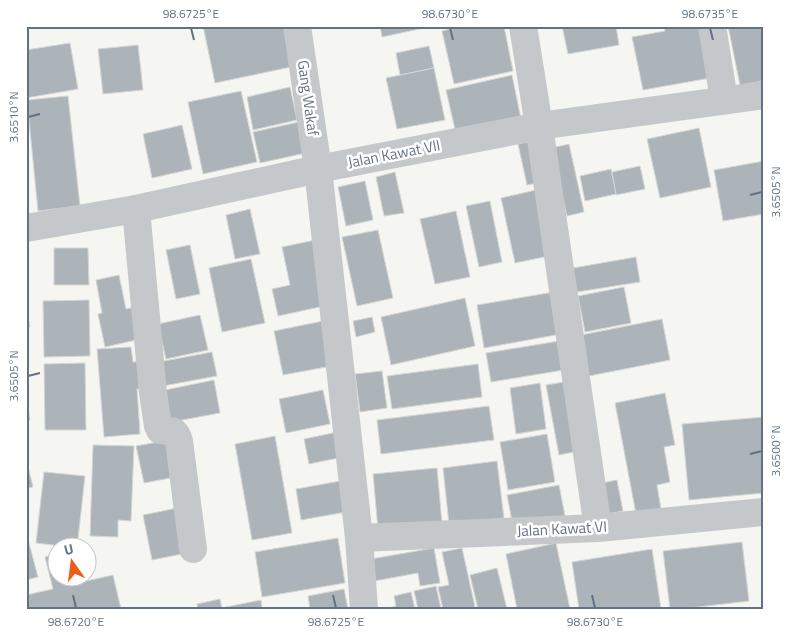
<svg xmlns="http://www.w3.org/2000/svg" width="790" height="635" viewBox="0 0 790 635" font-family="'Titillium Web',sans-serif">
<rect width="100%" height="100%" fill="#f5f5f1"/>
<g fill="#acb4ba" stroke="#d6d7d4">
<polygon points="203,26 287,26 296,66 215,83"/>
<polygon points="380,26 434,26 382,37"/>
<polygon points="462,26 504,26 513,71 454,84 442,31"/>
<polygon points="562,26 616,26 619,45 568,54"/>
<polygon points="664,26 707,26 716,77 643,90 632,37 665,31"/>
<polygon points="728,26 764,26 764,81 740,85"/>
<polygon points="70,43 78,89 26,98 26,50"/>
<polygon points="138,45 143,90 103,94 98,49"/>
<polygon points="429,46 434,68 400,75 396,53"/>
<polygon points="434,68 445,120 397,129 386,78"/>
<polygon points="512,75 522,124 457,138 446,90"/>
<polygon points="290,87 297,120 253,130 247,97"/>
<polygon points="241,91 257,162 203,174 188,102"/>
<polygon points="68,96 80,206 38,211 27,100"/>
<polygon points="299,122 306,153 260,163 253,132"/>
<polygon points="182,125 192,169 152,178 143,134"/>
<polygon points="699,128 711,187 660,198 647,139"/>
<polygon points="535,140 543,182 527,185 518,144"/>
<polygon points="569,144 584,212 567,216 552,148"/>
<polygon points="764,161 764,214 723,221 714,170"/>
<polygon points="640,166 645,189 616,195 612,172"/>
<polygon points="611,169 616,194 585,201 580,176"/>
<polygon points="395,172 404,213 384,216 376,177"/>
<polygon points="365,181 373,220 346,226 338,187"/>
<polygon points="536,190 549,256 515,263 501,198"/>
<polygon points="490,201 502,262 479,267 466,206"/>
<polygon points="250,209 260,254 235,259 226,215"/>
<polygon points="456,211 470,277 435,284 420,219"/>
<polygon points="378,230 393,298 357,306 342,237"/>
<polygon points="315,240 329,305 278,316 272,289 290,285 282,247"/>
<polygon points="190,245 200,294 176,299 166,250"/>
<polygon points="54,248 88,248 89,285 54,285"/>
<polygon points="636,257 640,282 577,292 573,268"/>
<polygon points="251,259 265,323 222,332 209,268"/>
<polygon points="119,275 126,309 135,307 141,339 105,347 98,314 102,313 96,280"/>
<polygon points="624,287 631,323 585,332 578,296"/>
<polygon points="554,292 561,334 484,348 477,305"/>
<polygon points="465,298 475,346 391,365 381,317"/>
<polygon points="89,300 90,356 44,357 43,301"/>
<polygon points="26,304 30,327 26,327"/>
<polygon points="200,315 208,350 166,359 158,324"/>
<polygon points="372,317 375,332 356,337 353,321"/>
<polygon points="662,319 670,360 589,376 581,335"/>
<polygon points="328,320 337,365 283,375 274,331"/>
<polygon points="559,341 564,370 491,382 486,353"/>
<polygon points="131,347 133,362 147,361 149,388 137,389 140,434 104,437 97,349"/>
<polygon points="212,352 217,376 163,386 159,362"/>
<polygon points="85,363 86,430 45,430 44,364"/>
<polygon points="478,364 482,397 392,409 387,376"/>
<polygon points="382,371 387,408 360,412 355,374"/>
<polygon points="214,380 220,413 166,423 160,391"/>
<polygon points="570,381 583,450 559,455 546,385"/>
<polygon points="540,383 546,429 516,434 510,388"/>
<polygon points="323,390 330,424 286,433 279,399"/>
<polygon points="665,393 675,445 664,447 670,482 657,485 661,509 636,514 615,403"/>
<polygon points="26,395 30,420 26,421"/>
<polygon points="489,406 494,440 381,454 377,420"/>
<polygon points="764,417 764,493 689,500 682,424"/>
<polygon points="342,431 348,456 309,464 304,439"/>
<polygon points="547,434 555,482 508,490 500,442"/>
<polygon points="275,436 292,533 252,540 235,444"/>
<polygon points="174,439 181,476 144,483 136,446"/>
<polygon points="93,445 134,446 131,521 118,520 118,537 90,536"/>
<polygon points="26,459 33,487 26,488"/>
<polygon points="497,461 504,518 449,524 443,468"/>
<polygon points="437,468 442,523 378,529 373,474"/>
<polygon points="44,472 85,476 77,548 36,543"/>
<polygon points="346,480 352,511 301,520 296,489"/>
<polygon points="617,480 623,511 602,515 596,484"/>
<polygon points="559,485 565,516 513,526 507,495"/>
<polygon points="177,508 187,553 152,560 143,515"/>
<polygon points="26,532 38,577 26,580"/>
<polygon points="338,538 345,583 262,597 255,552"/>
<polygon points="742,542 749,601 681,609 670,609 663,551"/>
<polygon points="556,543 570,609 517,609 506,554"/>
<polygon points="434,548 440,583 420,586 418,573 369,582 365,560"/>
<polygon points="462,548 475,607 467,609 443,609 438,587 449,585 442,552"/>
<polygon points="652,549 661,609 579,609 572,562"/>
<polygon points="58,554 58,578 81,578 82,582 113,575 121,609 26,609 26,595 53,589 45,557"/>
<polygon points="497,568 507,609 478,609 470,575"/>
<polygon points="436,586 441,609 418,609 414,591"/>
<polygon points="344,589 348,609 310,609 308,596"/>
<polygon points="411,592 415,609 385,609 396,606 394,596"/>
<polygon points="220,599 222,609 198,609 197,604"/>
<polygon points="261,600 262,609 227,609 226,607"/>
</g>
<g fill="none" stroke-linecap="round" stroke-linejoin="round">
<g stroke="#c4c8cb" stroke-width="28">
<polyline points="297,26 318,169 359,538 364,609"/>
<polyline points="523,26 539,126 598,528"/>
<polyline points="712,26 724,100"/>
<path d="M136,209l17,184 5,33 2,4c12,2 15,-2 19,11l14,108"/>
<polyline points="26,228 136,209 318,169 539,126 764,95"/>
<polyline points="359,538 598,528 764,512"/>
</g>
</g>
<path fill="none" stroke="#627284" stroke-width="2" d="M191,28l3,12M450,28l3,12M710,28l3,12M28,117l12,-3M750,195l12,-3M28,376l12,-3M750,454l12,-3M73,595l3,13M333,595l3,13M592,595l3,13"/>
<g text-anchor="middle" stroke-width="5" stroke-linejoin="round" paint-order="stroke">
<g font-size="15" fill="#627284" stroke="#fff">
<text transform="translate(308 98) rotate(82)" y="5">Gang Wakaf</text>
<text transform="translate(394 154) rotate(-11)" y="5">Jalan Kawat VII</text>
<text transform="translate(562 529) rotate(-3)" y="5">Jalan Kawat VI</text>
</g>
</g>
<rect width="790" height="635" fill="none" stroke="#ffffff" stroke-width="55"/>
<g transform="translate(72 562) rotate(346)"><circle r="24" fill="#ffffff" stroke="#c0c7ce"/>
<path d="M0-4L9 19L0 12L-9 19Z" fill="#ee5c19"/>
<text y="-8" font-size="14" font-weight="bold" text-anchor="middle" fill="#627284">U</text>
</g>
<rect x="28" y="28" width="734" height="580" fill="none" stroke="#627284" stroke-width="2"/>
<g font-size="12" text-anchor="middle" fill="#627284">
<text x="191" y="18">98.6725°E</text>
<text x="450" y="18">98.6730°E</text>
<text x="710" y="18">98.6735°E</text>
<text transform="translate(14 117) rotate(-90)" y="4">3.6510°N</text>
<text transform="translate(776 192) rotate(-90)" y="4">3.6505°N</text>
<text transform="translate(14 376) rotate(-90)" y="4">3.6505°N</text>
<text transform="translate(776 451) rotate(-90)" y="4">3.6500°N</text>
<text x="76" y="626">98.6720°E</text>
<text x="336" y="626">98.6725°E</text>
<text x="595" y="626">98.6730°E</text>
</g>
</svg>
